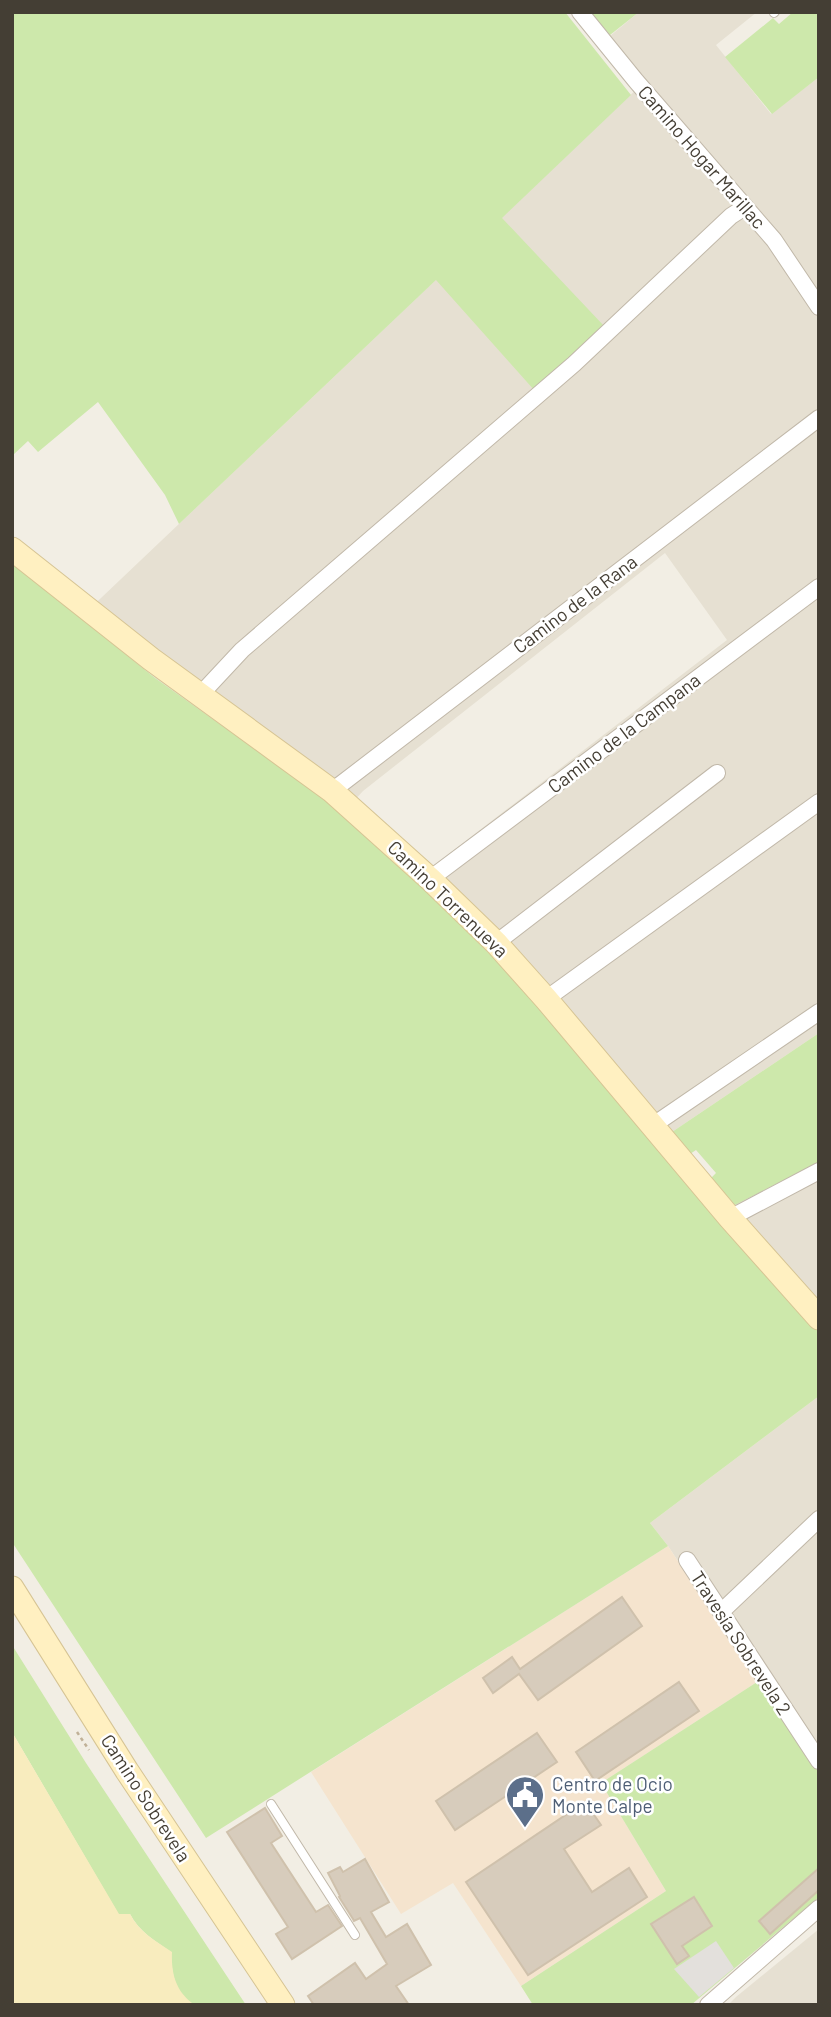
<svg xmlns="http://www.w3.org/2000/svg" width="831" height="2017" viewBox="0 0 831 2017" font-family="Barlow,sans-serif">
<rect width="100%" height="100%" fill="#f2eee4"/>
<g fill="#e6e0d2">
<polygon points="639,12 757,12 716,45 771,114 819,77 819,1033 672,1132 424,873 727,640 665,553 363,791 342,814 155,678 81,617 640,86 604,41"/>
<polygon points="819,1171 819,1318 730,1218"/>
<polygon points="819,1396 819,1773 668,1546 650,1523"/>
<polygon points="819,1929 819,2005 728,2005 736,1997"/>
</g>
<polygon fill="#f5e4ce" points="668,1546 757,1682 601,1783 666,1891 521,1986 453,1883 401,1914 311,1772"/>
<g fill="#cde8ab">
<polygon points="12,12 565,12 631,95 502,218 605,327 535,391 436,280 179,524 165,495 98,402 38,452 28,441 13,455"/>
<polygon points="590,12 639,12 610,35"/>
<polygon points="793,12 819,12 819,77 772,114 725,57 773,18 779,24"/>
<polygon points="12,562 155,678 319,795 382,847 533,997 819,1328 819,1396 650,1523 668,1546 206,1838 12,1542"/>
<polygon points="819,1033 819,1162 735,1205 711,1178 716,1173 696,1150 690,1154 672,1132"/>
<path d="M12,1645l74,118 160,242c-14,0 -38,3 -51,0 -20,-6 -24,-36 -24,-53 -15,-11 -32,-20 -41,-38l-11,1 -107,-183z"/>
<polygon points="757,1682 819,1773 819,1897 691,2005 533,2005 521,1986 666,1891 601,1783"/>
</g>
<path fill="#f8ecbe" d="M12,1732l107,182h11c9,18 26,27 42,38 -1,22 4,40 23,53h-183z"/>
<polygon fill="#e3e0dc" points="716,1941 734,1968 699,1997 674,1969"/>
<g fill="#d7ccbc" stroke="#cfc1ac" stroke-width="2">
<polygon points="622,1597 642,1626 538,1700 519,1674 493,1693 483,1678 512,1657 520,1669"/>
<polygon points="679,1682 699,1711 595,1781 576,1752"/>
<polygon points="537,1733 557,1762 455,1830 436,1801"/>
<polygon points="585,1802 601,1825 564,1849 592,1892 629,1868 647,1897 528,1975 466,1882"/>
<polygon points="265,1808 282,1836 271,1843 316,1912 328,1905 342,1926 292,1959 276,1934 288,1927 227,1832"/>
<polygon points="365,1859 389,1902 371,1912 386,1937 407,1924 431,1965 396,1986 409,2005 314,2005 308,1996 355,1963 366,1979 387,1964 360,1918 354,1921 353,1919 339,1897 340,1896 328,1873 340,1867 343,1872"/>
<polygon points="819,1868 819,1890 770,1934 759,1921"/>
<polygon points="694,1897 712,1926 682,1946 689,1956 677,1964 651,1924"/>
</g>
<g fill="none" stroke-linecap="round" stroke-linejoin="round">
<defs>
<g id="lane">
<polyline points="774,13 775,12"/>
<polyline points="271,1804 355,1935"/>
</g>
<g id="street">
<polyline points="580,12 636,81 774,240 819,307"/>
<polyline points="200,695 242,650 574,364 731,216 745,207"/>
<polyline points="332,791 819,418"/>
<polyline points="430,879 819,587"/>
<polyline points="496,943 717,773"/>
<polyline points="546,999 819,802"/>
<polyline points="652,1126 819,1012"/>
<polyline points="730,1218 819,1171"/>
<polyline points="687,1560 819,1761"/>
<polyline points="721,1612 819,1519"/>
<polyline points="708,2005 819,1908"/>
</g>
<g id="secondary">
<polyline points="12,549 151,659 332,791 430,879 496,943 546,999 730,1218 819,1318"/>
<polyline points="12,1588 127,1771 283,2005"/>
</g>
</defs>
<use href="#lane" stroke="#c1b8a9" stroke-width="10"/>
<use href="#street" stroke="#c1b8a9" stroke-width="18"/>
<use href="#secondary" stroke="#d6c494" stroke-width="25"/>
<polyline stroke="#c0b197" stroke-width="2.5" stroke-dasharray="3.5 3.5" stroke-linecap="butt" points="77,1732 89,1750"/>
<use href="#lane" stroke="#fff" stroke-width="8"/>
<use href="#street" stroke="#fff" stroke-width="16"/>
<use href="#secondary" stroke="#fff0c1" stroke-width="23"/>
</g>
<defs>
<symbol id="civic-pin" viewBox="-11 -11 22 30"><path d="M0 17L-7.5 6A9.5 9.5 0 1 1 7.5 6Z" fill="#5c6f8a" stroke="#fff"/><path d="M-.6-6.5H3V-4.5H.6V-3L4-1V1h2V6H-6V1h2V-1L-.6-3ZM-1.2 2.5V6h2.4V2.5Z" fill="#fff"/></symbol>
</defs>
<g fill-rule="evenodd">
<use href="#civic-pin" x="503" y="1773" width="44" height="60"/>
</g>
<g text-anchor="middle" stroke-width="5" stroke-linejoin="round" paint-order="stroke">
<g font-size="19" fill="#443e34" stroke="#fff">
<text transform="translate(702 157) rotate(49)" y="7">Camino Hogar Marillac</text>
<text transform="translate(575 604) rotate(-37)" y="7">Camino de la Rana</text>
<text transform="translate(624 733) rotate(-37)" y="7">Camino de la Campana</text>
<text transform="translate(448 899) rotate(44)" y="7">Camino Torrenueva</text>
<text transform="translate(741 1643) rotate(57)" y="7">Travesía Sobrevela 2</text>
<text transform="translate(146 1798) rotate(57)" y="7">Camino Sobrevela</text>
</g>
<g font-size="19" fill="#4e5e75" stroke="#fff" text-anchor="start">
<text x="552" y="1791">Centro de Ocio<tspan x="552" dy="22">Monte Calpe</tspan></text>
</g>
</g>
<rect width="831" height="2017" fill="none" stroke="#443e34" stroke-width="28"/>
</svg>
